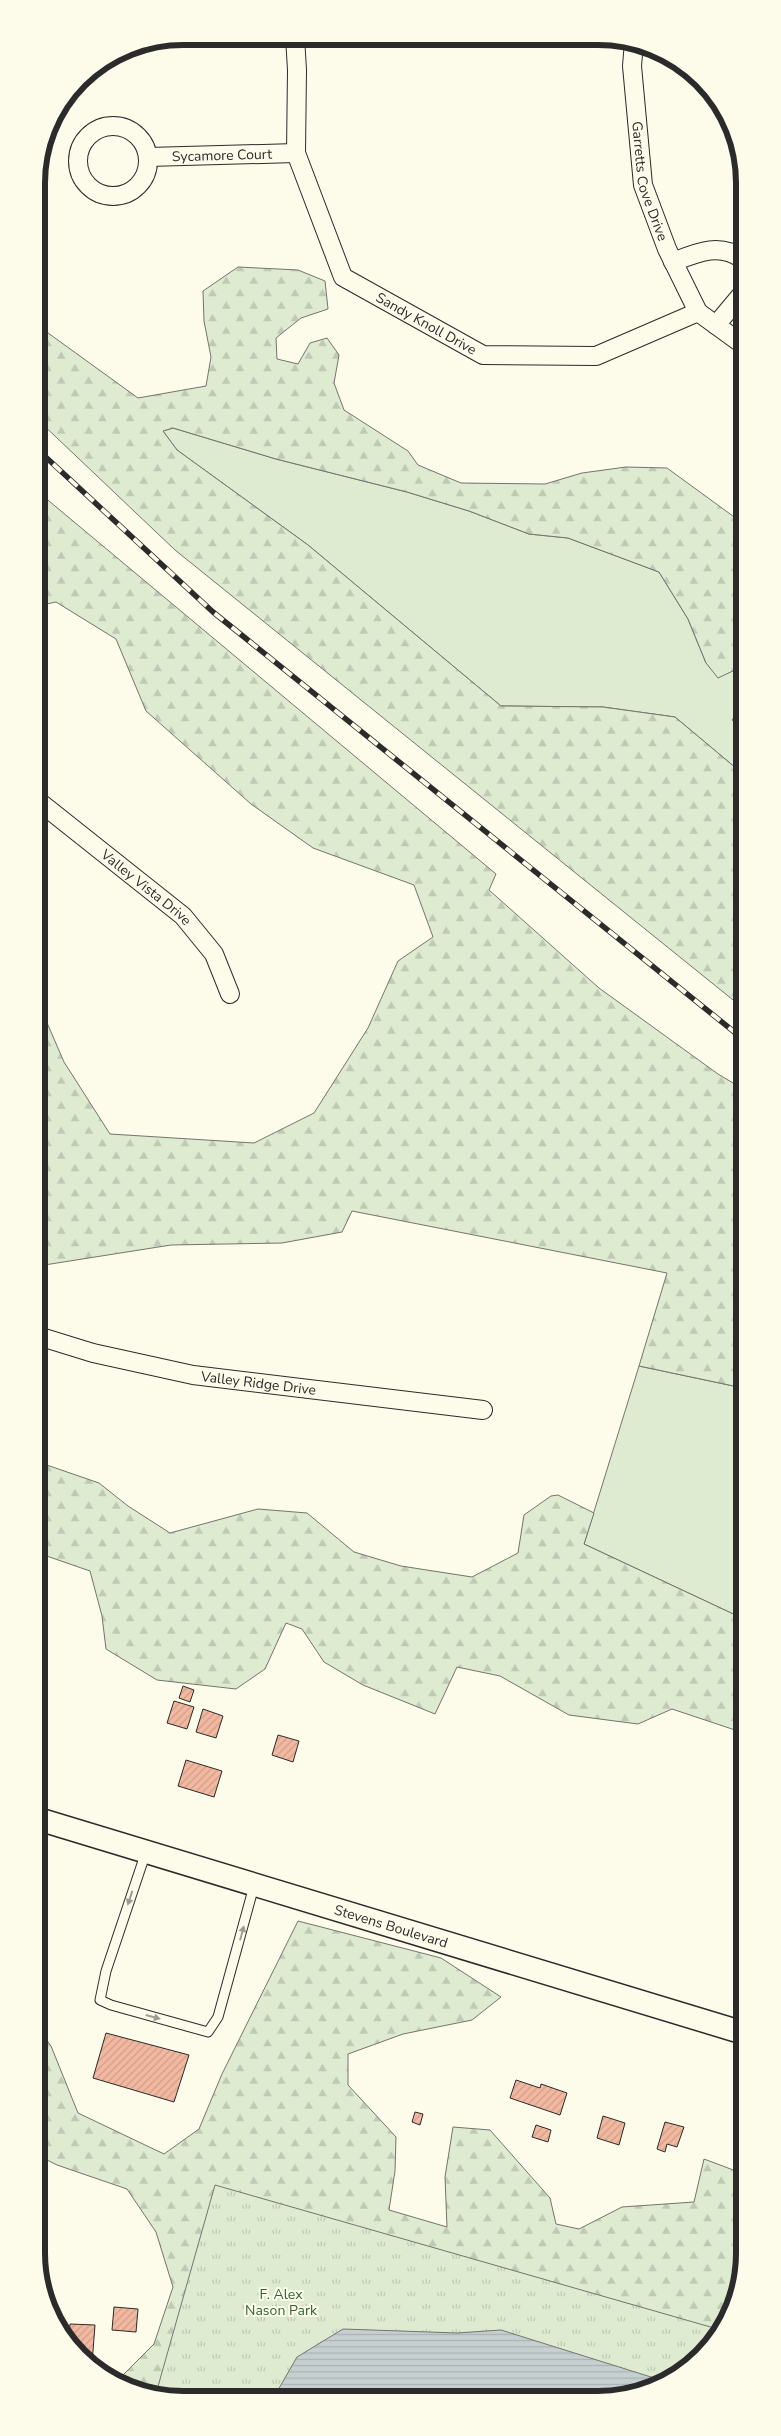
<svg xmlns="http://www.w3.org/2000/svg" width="781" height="2436" viewBox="0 0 781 2436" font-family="'Nunito Sans',sans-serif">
<defs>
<pattern id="forest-firs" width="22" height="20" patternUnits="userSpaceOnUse" patternTransform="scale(1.25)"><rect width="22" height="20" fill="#deebd1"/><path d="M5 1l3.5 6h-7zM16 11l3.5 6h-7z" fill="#bfcab4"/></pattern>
<pattern id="park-tufts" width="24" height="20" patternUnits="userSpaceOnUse" patternTransform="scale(1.25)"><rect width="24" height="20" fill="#deebd1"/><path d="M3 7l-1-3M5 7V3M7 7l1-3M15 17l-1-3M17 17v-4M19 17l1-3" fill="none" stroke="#bfcab4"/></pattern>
<pattern id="water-rules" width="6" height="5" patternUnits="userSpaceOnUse" patternTransform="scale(1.25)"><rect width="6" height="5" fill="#c7d0d0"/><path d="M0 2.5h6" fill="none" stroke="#abb3b3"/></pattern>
<pattern id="building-hatch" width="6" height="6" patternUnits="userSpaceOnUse" patternTransform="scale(1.25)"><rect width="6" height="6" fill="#f2b8a0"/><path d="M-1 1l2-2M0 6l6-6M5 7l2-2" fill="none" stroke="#d09e8a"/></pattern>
</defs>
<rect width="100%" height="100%" fill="#fdfbea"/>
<g fill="#deebd1" stroke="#74746e">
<polygon points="173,428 276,459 407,492 469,511 529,534 568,538 659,572 688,619 706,663 737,669 743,661 743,704 732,720 743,727 743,774 675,717 603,707 501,706 308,545 177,450 163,431"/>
<polygon points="639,1366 743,1388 744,1619 584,1544"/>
</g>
<g fill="url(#forest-firs)" stroke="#74746e">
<polygon points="238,267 298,270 325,281 328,309 301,318 276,338 277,359 298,364 310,343 327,338 339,355 334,383 344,410 408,451 418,465 461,483 545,484 582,473 626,467 667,468 737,519 742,534 743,661 737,669 718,678 706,663 688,619 659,572 568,538 529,534 469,511 407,492 276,459 173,428 163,431 177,450 308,545 501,706 603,707 675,717 743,774 743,1008 175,550 37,419 37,325 138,398 206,386 211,357 204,321 203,291"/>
<polygon points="37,491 496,874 489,890 599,988 718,1074 743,1089 743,1388 639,1366 667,1273 352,1211 342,1232 282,1243 171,1245 38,1266 38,1002 64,1062 110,1134 254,1143 314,1113 368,1028 398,961 433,937 414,885 313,848 251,804 146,711 116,639 56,602 37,606"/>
<polygon points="38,1462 99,1483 128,1506 170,1533 258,1509 307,1513 354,1552 401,1566 472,1577 518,1553 524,1515 551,1496 558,1495 594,1513 584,1544 744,1619 744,1733 672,1709 638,1724 569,1715 500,1676 457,1667 435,1714 363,1685 324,1662 302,1629 286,1623 265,1669 236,1689 157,1680 106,1649 102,1616 90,1571 38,1553"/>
<polygon points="298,1921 441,1958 501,1997 472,2020 403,2034 348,2054 348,2085 396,2137 395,2171 389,2210 447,2227 445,2177 453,2127 490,2130 550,2198 556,2224 579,2229 622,2207 694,2202 704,2159 744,2174 744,2262 734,2309 708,2350 671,2380 274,2397 155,2397 118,2385 123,2375 154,2344 173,2287 156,2232 127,2189 57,2165 39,2156 39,2030 51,2046 78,2113 164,2154 199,2129 222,2074"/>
</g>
<polygon fill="url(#park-tufts)" stroke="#74746e" points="215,2185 721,2330 708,2350 671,2380 626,2397 155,2397"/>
<polygon fill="url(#water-rules)" stroke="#74746e" points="343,2329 457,2333 501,2330 667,2382 626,2397 274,2397 297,2357"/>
<g fill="url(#building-hatch)" stroke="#2b2b2b">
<polygon points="183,1686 194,1690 190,1702 179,1698"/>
<polygon points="174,1701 194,1707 187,1729 167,1723"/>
<polygon points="203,1709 223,1716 216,1738 196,1732"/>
<polygon points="278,1735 299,1741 293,1762 272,1755"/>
<polygon points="186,1760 222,1771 214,1797 178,1786"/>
<polygon points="106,2033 189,2055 174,2102 93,2078"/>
<polygon points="516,2080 540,2088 541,2084 567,2093 560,2115 510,2098"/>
<polygon points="415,2112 423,2114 420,2125 412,2122"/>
<polygon points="603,2116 625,2123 619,2145 597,2138"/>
<polygon points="665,2122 684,2127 677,2147 667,2144 665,2152 657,2149"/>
<polygon points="536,2125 551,2130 548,2142 532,2137"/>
<polygon points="114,2307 138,2309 136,2332 112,2330"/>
<polygon points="70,2324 95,2325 92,2364 79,2357 69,2342"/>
</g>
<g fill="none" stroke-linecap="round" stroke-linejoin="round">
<defs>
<polyline id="service" points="146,1852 106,1971 100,2000 111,2005 208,2032 218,2017 254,1886"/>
<g id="minor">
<path id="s1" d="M295,37l2,33 -1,83 47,124 140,78 113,1 102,-44 44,32"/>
<path id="s2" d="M634,42l-2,24 11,119 24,64 31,63"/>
<circle cx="113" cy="161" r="35"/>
<path id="s3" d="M148,157l148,-4"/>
<path d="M673,262c23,-9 47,-20 69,-3"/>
<polyline points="716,325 742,294"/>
<path id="s4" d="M37,800l146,116 31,38 16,40"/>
<path id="s5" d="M38,1336l55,17 100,22 290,35"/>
</g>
<g id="tertiary">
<path id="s6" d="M38,1819l706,214"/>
</g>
</defs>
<use href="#service" stroke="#2b2b2b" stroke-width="11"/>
<use href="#minor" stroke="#2b2b2b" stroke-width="20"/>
<use href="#tertiary" stroke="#2b2b2b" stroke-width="25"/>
<use href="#service" stroke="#fdfbea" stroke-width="9"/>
<use href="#minor" stroke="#fdfbea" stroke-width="18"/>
<use href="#tertiary" stroke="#fdfbea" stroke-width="22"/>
<defs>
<polyline id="rail" points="37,449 213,612 743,1039"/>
</defs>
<use href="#rail" stroke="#2b2b2b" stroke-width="5.5"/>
<use href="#rail" stroke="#fdfbea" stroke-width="4" stroke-dasharray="11" stroke-linecap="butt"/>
<polyline stroke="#2b2b2b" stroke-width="1" stroke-dasharray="6 2.5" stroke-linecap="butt" points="743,1450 741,1448 736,1458 744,1462"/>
</g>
<defs><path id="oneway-solid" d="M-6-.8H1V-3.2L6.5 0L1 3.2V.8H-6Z" transform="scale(1.25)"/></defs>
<g fill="#9e9d94">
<use href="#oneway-solid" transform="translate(130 1898) rotate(108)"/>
<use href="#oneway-solid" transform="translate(242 1933) rotate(-75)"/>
<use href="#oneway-solid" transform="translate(153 2017) rotate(15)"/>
</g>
<g text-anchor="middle" stroke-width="4" stroke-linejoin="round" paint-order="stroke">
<g font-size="14" fill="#2b2b2b" stroke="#fdfbea">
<text dy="5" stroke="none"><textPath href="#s3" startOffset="74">Sycamore Court</textPath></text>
<text dy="5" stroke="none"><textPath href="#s2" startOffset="141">Garretts Cove Drive</textPath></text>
<text dy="5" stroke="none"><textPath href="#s1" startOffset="344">Sandy Knoll Drive</textPath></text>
<text dy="5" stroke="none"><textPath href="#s4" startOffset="140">Valley Vista Drive</textPath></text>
<text dy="5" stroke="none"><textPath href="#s5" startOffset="226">Valley Ridge Drive</textPath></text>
<text dy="5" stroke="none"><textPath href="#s6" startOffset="369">Stevens Boulevard</textPath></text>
</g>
<g font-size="14" fill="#34623c" stroke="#fdfbea">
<text x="281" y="2299">F. Alex<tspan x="281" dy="16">Nason Park</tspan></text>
</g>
</g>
<path d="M0 0H781V2436H0ZM183 45H598A138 138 0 0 1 736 183V2253A138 138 0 0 1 598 2391H183A138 138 0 0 1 45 2253V183A138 138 0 0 1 183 45Z" fill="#fdfbea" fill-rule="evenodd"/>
<path fill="none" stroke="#2b2b2b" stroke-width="6" d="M183 45H598A138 138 0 0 1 736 183V2253A138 138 0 0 1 598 2391H183A138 138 0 0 1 45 2253V183A138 138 0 0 1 183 45Z"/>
</svg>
